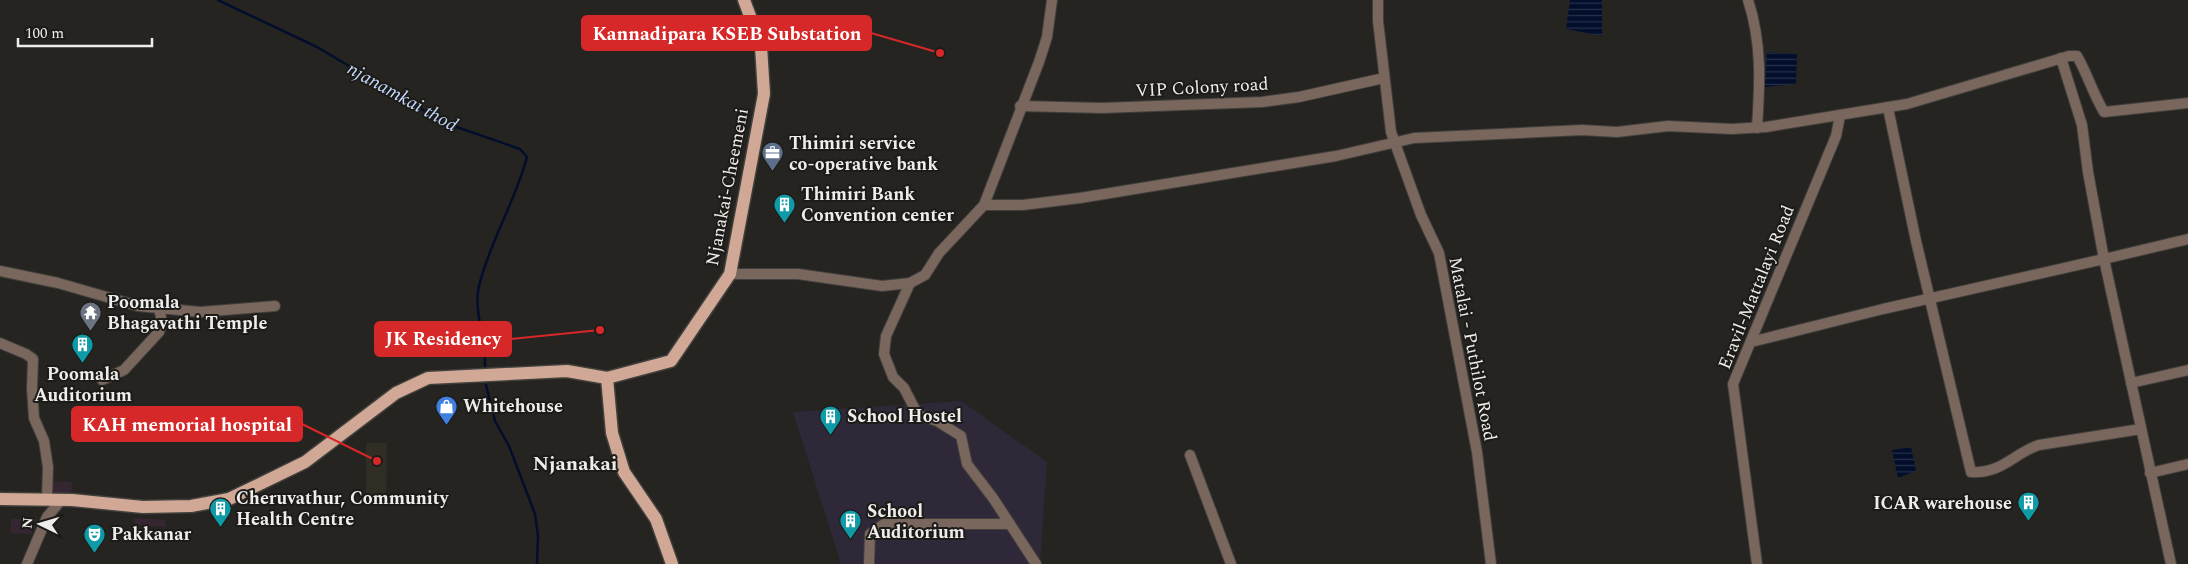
<svg xmlns="http://www.w3.org/2000/svg" width="2188" height="564" viewBox="0 0 2188 564" font-family="Spectral,serif">
<defs>
<pattern id="water-rules" width="6" height="5" patternUnits="userSpaceOnUse" patternTransform="scale(1.25)"><rect width="6" height="5" fill="#020e2b"/><path d="M0 2.5h6" fill="none" stroke="#27314a"/></pattern>
</defs>
<rect width="100%" height="100%" fill="#252421"/>
<g fill="#352632">
<polygon points="49,481 72,482 71,495 48,494"/>
<polygon points="134,518 166,520 165,527 135,525"/>
<polygon points="11,519 38,519 32,534 11,533"/>
</g>
<polygon fill="#302d24" points="366,443 387,443 386,506 366,506"/>
<polygon fill="#2f2838" points="961,401 1047,462 1040,564 841,564 793,412"/>
<g fill="url(#water-rules)">
<polygon points="1570,0 1602,0 1602,36 1566,29"/>
<polygon points="1767,52 1797,54 1796,84 1765,87"/>
<polygon points="1911,447 1916,471 1898,478 1892,450"/>
</g>
<g fill="none" stroke-linecap="round" stroke-linejoin="round">
<g stroke="#020e2b" stroke-width="2.5">
<path d="M218,0l99,47 128,76 75,26 7,8c-12,45 -37,84 -48,129 -6,22 7,55 6,80"/>
<polyline points="486,385 495,421 509,446 535,514 538,536 537,564"/>
</g>
<defs>
<g id="minor">
<polyline points="1378,0 1378,21 1391,132 1421,215 1439,253 1477,452 1491,564"/>
<path d="M1748,0c14,43 12,83 9,128"/>
<polyline points="1020,106 1102,108 1262,102 1299,97 1384,78"/>
<path d="M1888,108l28,133 55,231c31,2 43,-19 68,-27l102,-16"/>
<path d="M984,205h39l57,-7 256,-42 78,-18 168,-8 35,2 51,-6 64,3 34,-2 141,-23 162,-48h8c11,19 16,38 27,56l84,-9"/>
<polyline points="0,271 58,283 138,306 200,312 275,306"/>
<polyline points="730,274 798,274 882,286 910,283 925,275 939,253 984,205 1039,62 1047,37 1052,0"/>
<polyline points="910,283 886,336 884,354 893,377 904,388 918,415 937,421 961,436 967,464 993,498 1036,564"/>
<polyline points="1751,342 1883,309 2104,259 2088,172 2082,125 2061,58"/>
<polyline points="0,343 26,354 33,359 32,389 34,418 44,441 48,467 47,498"/>
<polyline points="102,380 124,370 159,332 162,322 159,308"/>
<polyline points="2131,383 2188,370"/>
<polyline points="1190,455 1231,564"/>
<polyline points="2150,473 2188,464"/>
<polyline points="27,564 47,517 62,499"/>
<polyline points="869,564 870,534 884,524 1010,524"/>
<polyline points="1757,564 1733,384 1836,136 1840,116"/>
<polyline points="2171,564 2104,259 2188,239"/>
</g>
<g id="major">
<polyline points="607,378 612,433 624,472 656,519 672,564"/>
<polyline points="0,499 72,500 143,507 191,506 229,499 305,462 396,393 428,378 567,371 607,378 671,361 730,274 764,94 761,46 744,0"/>
</g>
</defs>
<use href="#minor" stroke="#41403d" stroke-width="12"/>
<use href="#major" stroke="#41403d" stroke-width="15"/>
<use href="#minor" stroke="#79665d" stroke-width="10"/>
<use href="#major" stroke="#d0a895" stroke-width="12"/>
</g>
<defs>
<symbol id="office-pin" viewBox="-11 -11 22 30"><path d="M0 17L-7.5 6A9.5 9.5 0 1 1 7.5 6Z" fill="#5c6f8a" stroke="#1c1b18"/><path d="M-6-3h4V-5.5h4V-3h4V5H-6ZM-1-4.5V-3h2v-1.5ZM-6 0V1H6V0Z" fill="#fff"/></symbol>
<symbol id="building-pin" viewBox="-11 -11 22 30"><path d="M0 17L-7.5 6A9.5 9.5 0 1 1 7.5 6Z" fill="#0f9aa8" stroke="#1c1b18"/><path d="M-4-6H4V6H1V3H-1V6H-4ZM-2.5-4.3h1.7v1.8h-1.7ZM.8-4.3h1.7v1.8H.8ZM-2.5-1h1.7V.8h-1.7ZM.8-1h1.7V.8H.8Z" fill="#fff"/></symbol>
<symbol id="temple-pin" viewBox="-11 -11 22 30"><path d="M0 17L-7.5 6A9.5 9.5 0 1 1 7.5 6Z" fill="#6b7280" stroke="#1c1b18"/><path d="M0-6L5-2H3V0L6.5 2.5H4V6H1.5V3h-3V6H-4V2.5H-6.5L-3 0V-2H-5Z" fill="#fff"/></symbol>
<symbol id="shop-pin" viewBox="-11 -11 22 30"><path d="M0 17L-7.5 6A9.5 9.5 0 1 1 7.5 6Z" fill="#3f7fe0" stroke="#1c1b18"/><path d="M-5-2.5h2.3a2.7 3.5 0 0 1 5.4 0H5L5.5 6h-11ZM-1.5-2.5h3a1.5 2.3 0 0 0-3 0Z" fill="#fff"/></symbol>
<symbol id="theatre-pin" viewBox="-11 -11 22 30"><path d="M0 17L-7.5 6A9.5 9.5 0 1 1 7.5 6Z" fill="#0f9aa8" stroke="#1c1b18"/><path d="M-5-5.5Q0-4 5-5.5V0Q5 5 0 6Q-5 5-5 0ZM-3.3-2.5H-1v1.5H-3.3ZM1-2.5H3.3v1.5H1ZM-2.8 1Q0 5.5 2.8 1Z" fill="#fff"/></symbol>
</defs>
<g fill-rule="evenodd">
<use href="#office-pin" x="760" y="140" width="25" height="34"/>
<use href="#building-pin" x="772" y="192" width="25" height="34"/>
<use href="#temple-pin" x="78" y="300" width="25" height="34"/>
<use href="#building-pin" x="70" y="332" width="25" height="34"/>
<use href="#shop-pin" x="434" y="394" width="25" height="34"/>
<use href="#building-pin" x="818" y="404" width="25" height="34"/>
<use href="#building-pin" x="2016" y="490" width="25" height="34"/>
<use href="#building-pin" x="208" y="496" width="25" height="34"/>
<use href="#building-pin" x="838" y="508" width="25" height="34"/>
<use href="#theatre-pin" x="82" y="522" width="25" height="34"/>
</g>
<g text-anchor="middle" stroke-width="4" stroke-linejoin="round" paint-order="stroke">
<g font-size="18" fill="#eeedeb" stroke="#1c1b18">
<text transform="translate(1202 87) rotate(-3)" y="6">VIP Colony road</text>
<text transform="translate(727 187) rotate(-79)" y="6">Njanakai-Cheemeni</text>
<text transform="translate(1756 287) rotate(-68)" y="6">Eravil-Mattalayi Road</text>
<text transform="translate(1473 349) rotate(79)" y="6">Matalai - Puthilot Road</text>
</g>
<g font-size="18" font-weight="bold" fill="#eeedeb" stroke="#1c1b18" text-anchor="start">
<text x="789" y="149">Thimiri service<tspan x="789" dy="21">co-operative bank</tspan></text>
<text x="801" y="200">Thimiri Bank<tspan x="801" dy="21">Convention center</tspan></text>
<text x="107" y="308">Poomala<tspan x="107" dy="21">Bhagavathi Temple</tspan></text>
<text x="83" y="380" text-anchor="middle">Poomala<tspan x="83" dy="21">Auditorium</tspan></text>
<text x="463" y="412">Whitehouse</text>
<text x="847" y="422">School Hostel</text>
<text x="236" y="504">Cheruvathur, Community<tspan x="236" dy="21">Health Centre</tspan></text>
<text x="2012" y="509" text-anchor="end">ICAR warehouse</text>
<text x="867" y="517">School<tspan x="867" dy="21">Auditorium</tspan></text>
<text x="111" y="540">Pakkanar</text>
</g>
<g font-size="19" font-style="italic" fill="#c3d8fd" stroke="#1c1b18">
<text transform="translate(403 96) rotate(29)" y="7">njanamkai thod</text>
</g>
<g font-size="20" font-weight="bold" fill="#eeedeb" stroke="#1c1b18">
<text x="575" y="470">Njanakai</text>
</g>
</g>
<path fill="none" stroke="#d62828" stroke-width="2" d="M940 53L871 33M600 330L511 339M377 461L302 424"/>
<g fill="#d62828" stroke="#1c1b18" stroke-width="2">
<circle cx="940" cy="53" r="5"/>
<circle cx="600" cy="330" r="5"/>
<circle cx="377" cy="461" r="5"/>
</g>
<g fill="#d62828" stroke="#d62828" stroke-width="2">
<rect x="582" y="16" width="289" height="34" rx="5"/>
<rect x="375" y="322" width="136" height="34" rx="5"/>
<rect x="72" y="407" width="230" height="34" rx="5"/>
</g>
<g font-size="19" text-anchor="middle" font-weight="bold" fill="#fff">
<text x="727" y="40">Kannadipara KSEB Substation</text>
<text x="443" y="345">JK Residency</text>
<text x="187" y="431">KAH memorial hospital</text>
</g>
<g transform="translate(40 524) rotate(275)" stroke="#1c1b18" stroke-width="4" paint-order="stroke">
<path d="M0-4L9 19L0 12L-9 19Z" fill="#eeedeb"/>
<text y="-8" font-size="14" font-weight="bold" text-anchor="middle" fill="#eeedeb">N</text>
</g>
<path d="M18 38v8h134v-8" fill="none" stroke="#eeedeb" stroke-width="2.5"/>
<text x="25" y="38" font-size="15" fill="#eeedeb" stroke="#1c1b18" stroke-width="4" paint-order="stroke">100 m</text>
</svg>
